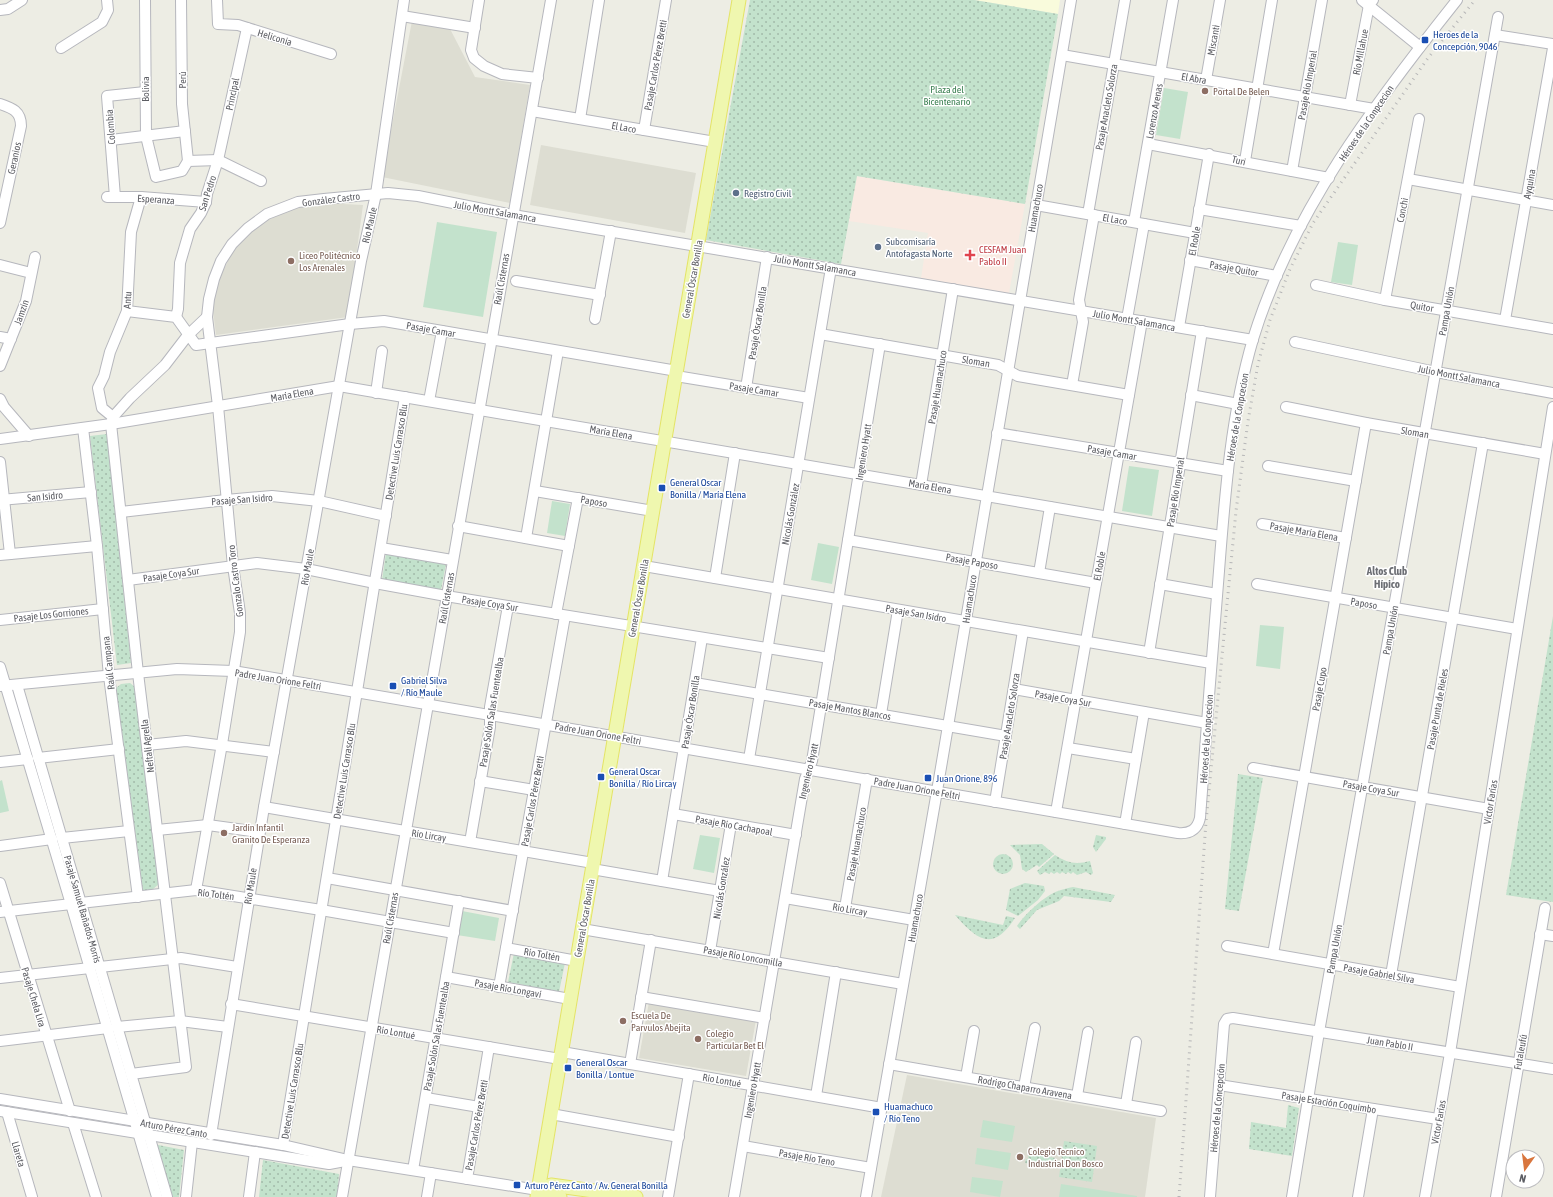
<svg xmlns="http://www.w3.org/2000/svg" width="1553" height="1197" viewBox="0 0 1553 1197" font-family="'Asap Condensed',sans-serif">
<defs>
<pattern id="grass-dots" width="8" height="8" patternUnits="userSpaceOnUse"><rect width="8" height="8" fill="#c3e2cc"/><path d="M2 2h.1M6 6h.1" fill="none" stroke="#a2baa9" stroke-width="1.8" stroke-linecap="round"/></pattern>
</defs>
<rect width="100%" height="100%" fill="#edede4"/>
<polygon fill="#f9fbdc" points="974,0 1060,0 1058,14"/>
<g fill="#ddddd2">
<polygon points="412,21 449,27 475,77 530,85 510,203 382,177"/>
<polygon points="541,145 696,173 685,233 530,205"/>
<polygon points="323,203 363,205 348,317 216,335 212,303 221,275 235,247 261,223 293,209"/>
<polygon points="649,1002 756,1020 746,1076 639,1058"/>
<polygon points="907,1075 1156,1118 1145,1197 881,1197"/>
</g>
<polygon fill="#f9eae2" points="856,176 1025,204 1009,293 921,278 928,233 849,221"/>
<g fill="url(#grass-dots)">
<polygon points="750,0 974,0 1058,14 1025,204 857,176 841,264 706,240"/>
<polygon points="107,434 131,663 117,665 90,436"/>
<polygon points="386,553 446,564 441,590 382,580"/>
<polygon points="1553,616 1553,902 1506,895"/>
<polygon points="130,683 135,687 160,883 152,890 143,891 116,688 121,684"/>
<polygon points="1238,774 1263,778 1239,911 1225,909"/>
<polygon points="1096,835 1106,837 1106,839 1096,852 1093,847"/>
<polygon points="1042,844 1054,854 1039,867 1037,865 1026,872 1022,869 1020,855 1010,845"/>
<circle cx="1003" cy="864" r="10"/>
<path d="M1055,855c12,8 21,10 35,6l3,12 -2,2 -5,-3 -9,3 -4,-3 -2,2 -3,-2 -2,2 -4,-2 -2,2 -3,-2 -3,2 -3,-2 -2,2 -4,-2 -5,3 -3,-4z"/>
<polygon points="1025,883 1044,886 1045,891 1038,900 1018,916 1006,910 1010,889"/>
<path d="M1073,887l42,8 -4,7 -47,-6 -5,5 -22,9 -17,19 -3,-3c8,-12 27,-30 41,-35 5,-2 10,-3 15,-4z"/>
<path d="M955,915l48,10 3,-9 9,2c-22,34 -37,23 -60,-3z"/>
<polygon points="514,953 565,963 559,992 508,982"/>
<polygon points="1288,1105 1299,1108 1292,1156 1249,1149 1251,1122 1286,1128"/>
<polygon points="1064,1141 1097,1146 1092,1182 1059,1177"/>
<polygon points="153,1144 184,1150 179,1197 169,1197"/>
<polygon points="1029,1153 1055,1158 1053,1168 1025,1163 1026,1159 1028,1159"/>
<polygon points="263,1160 339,1174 337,1197 259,1197"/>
</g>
<g fill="#c3e2cc">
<polygon points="1164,88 1188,92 1180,139 1156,135"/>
<polygon points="437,222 497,232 483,317 423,307"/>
<polygon points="1338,242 1358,245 1352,285 1331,282"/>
<polygon points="1129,466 1159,470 1152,516 1122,511"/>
<polygon points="552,501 570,504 565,536 547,533"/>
<polygon points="818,543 839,547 832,584 811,580"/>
<polygon points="1260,625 1284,627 1280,669 1256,666"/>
<polygon points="2,780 9,811 0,813 0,781"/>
<polygon points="700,835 720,838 714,873 693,869"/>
<polygon points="462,911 499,918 495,941 457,935"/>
<polygon points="983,1120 1015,1126 1012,1142 980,1137"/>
<polygon points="977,1148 1011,1153 1008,1170 975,1164"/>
<polygon points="972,1177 1003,1181 1000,1197 970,1192"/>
<polygon points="1061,1184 1137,1196 1137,1197 1059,1197"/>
</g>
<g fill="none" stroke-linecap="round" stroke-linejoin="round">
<defs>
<g id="minor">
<polyline points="145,0 146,136 156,177 182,171 188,161 218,160 261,181"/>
<polyline points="181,0 182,104 188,161"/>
<polyline points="217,0 218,24 238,25 331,54"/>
<polyline points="479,0 471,50 474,58 484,66 502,74 538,78"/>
<polyline points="1362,0 1420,47"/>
<polyline points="0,10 8,9 22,0"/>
<polyline points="402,16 475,28"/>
<polyline points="1495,35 1553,44"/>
<polyline points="61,48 102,22 108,10 107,0"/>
<polyline points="1062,55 1374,109"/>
<polyline points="1206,80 1220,0"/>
<path d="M0,104c12,4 21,7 21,22l-21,97"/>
<polyline points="1350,105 1369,5 1373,0"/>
<polyline points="532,111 715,142"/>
<polyline points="580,119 599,0"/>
<polyline points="644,130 666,0"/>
<polyline points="111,140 185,131"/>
<polyline points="1148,144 1329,178"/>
<polyline points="1245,161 1272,0"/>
<polyline points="1292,171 1322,0"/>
<polyline points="1408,179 1553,205"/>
<polyline points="107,197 141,197 206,202"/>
<polyline points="115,197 107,96 145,92"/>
<polyline points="1036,205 1195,233"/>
<polyline points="1199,209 1301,226"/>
<polyline points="1088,214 1125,0"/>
<polyline points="1134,222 1173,0"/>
<polyline points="1190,260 1277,276"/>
<polyline points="0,265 31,273"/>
<polyline points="516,281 600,295"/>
<polyline points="1316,285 1385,300 1553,329"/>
<polyline points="1385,300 1419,119"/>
<polyline points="127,311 176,317 196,345 350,324 384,321 677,371"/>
<polyline points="176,317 178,309 180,263 190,229 201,213 206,202 207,194 218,160 247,28"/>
<polyline points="595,319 611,231"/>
<polyline points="1127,319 1144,224"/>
<polyline points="1505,320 1553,48"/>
<polyline points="1179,327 1209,154"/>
<polyline points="820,334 998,365 1018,376 1129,395"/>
<polyline points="0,337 11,339"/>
<polyline points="1295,342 1436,372 1553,393"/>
<polyline points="0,366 26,301 35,257"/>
<polyline points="676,376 809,398"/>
<polyline points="1072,385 1083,322 1079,300 1094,215"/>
<polyline points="746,388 767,257"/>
<polyline points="376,393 382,351"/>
<polyline points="1191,395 1238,404"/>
<polyline points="0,399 4,407 29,436"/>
<polyline points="429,401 442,331"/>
<polyline points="1286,407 1366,423 1545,454"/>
<polyline points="113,417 102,408 98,388 104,376 110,352 127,311 131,232 141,197"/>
<polyline points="83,428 97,546 109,676 138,897"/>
<polyline points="997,433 1228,471"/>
<polyline points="0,439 111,424 339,386 1221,536"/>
<polyline points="0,462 10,554"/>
<polyline points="1268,466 1356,481"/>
<polyline points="921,485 953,289"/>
<polyline points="535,491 653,511"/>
<polyline points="0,500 91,492"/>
<polyline points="121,512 226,500 272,496 319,501 386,516"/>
<polyline points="1262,524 1346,538"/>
<polyline points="458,526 569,546"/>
<polyline points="526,538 558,351"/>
<polyline points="848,540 1096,583"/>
<polyline points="381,548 452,560"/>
<polyline points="0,555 97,546"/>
<polyline points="644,566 1211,663"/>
<polyline points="1039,573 1050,507"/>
<polyline points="715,578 735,453"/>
<polyline points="128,580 257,563 306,569 375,583 446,596 829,658"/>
<polyline points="1160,584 1217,594"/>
<polyline points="1257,584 1517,629"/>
<polyline points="556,614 578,498"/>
<polyline points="0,620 103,609"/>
<polyline points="1149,653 1202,331"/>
<polyline points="0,667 71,904 157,1197"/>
<polyline points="695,683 1006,736"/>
<polyline points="17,685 167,1197"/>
<path d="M0,686l177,-17 56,2 945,162c12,1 19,-3 22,-15 6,-82 12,-165 19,-247 6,-78 12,-157 34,-232 39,-127 122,-236 204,-339"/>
<polyline points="1014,689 1207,723"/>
<polyline points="881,714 898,610"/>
<polyline points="147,745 186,741 274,752"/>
<polyline points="1068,748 1136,759"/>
<polyline points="38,758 119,749"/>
<polyline points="749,759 831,268"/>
<polyline points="0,762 28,759"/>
<polyline points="1253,768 1489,809"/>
<polyline points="480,781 534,790"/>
<polyline points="995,802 1023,631"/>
<polyline points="264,807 593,863"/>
<polyline points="1056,812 1142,321"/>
<polyline points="673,814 796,835"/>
<polyline points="1125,824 1144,712"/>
<polyline points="157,830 208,825 259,832"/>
<polyline points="62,838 129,831"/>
<polyline points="470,842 490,727 490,707 508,606"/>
<polyline points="0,846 52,839"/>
<polyline points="592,869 720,891"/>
<polyline points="327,878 513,911"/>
<polyline points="662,881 702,638"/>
<polyline points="0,883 70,1111"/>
<polyline points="196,890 222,744 240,632 240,613 233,566 218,406 207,317 209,299 214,279 221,261 232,244 248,228 267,214 298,202 324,199 388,193 418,196 513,215 1253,340"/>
<polyline points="785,898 914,920"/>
<polyline points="845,908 867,779"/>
<polyline points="0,912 196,890 321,910 454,933"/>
<polyline points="582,929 903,984"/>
<polyline points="1540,934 1553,936"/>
<polyline points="1227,946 1460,987"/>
<polyline points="506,948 577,961"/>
<polyline points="710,951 731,824"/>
<polyline points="1273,954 1366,423"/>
<polyline points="100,967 181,958 237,967"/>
<polyline points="1391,975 1483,443"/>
<polyline points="446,977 570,999"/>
<polyline points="0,978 90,968"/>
<polyline points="499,987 565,616"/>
<polyline points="641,997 765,1018"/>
<polyline points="231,1004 560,1059"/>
<polyline points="117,1027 180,1021 228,1027"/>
<polyline points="0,1041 108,1028"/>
<polyline points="562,1052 882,1108"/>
<polyline points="630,1064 651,940"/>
<polyline points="889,1064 1161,1111"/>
<polyline points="131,1074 186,1067 138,673 111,424 113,417 130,398 165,365 188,335 207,317"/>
<polyline points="966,1077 974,1031"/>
<polyline points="1219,1085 1438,1119"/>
<polyline points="1024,1087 1035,1028"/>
<polyline points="816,1096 836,972"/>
<polyline points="1077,1096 1088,1032"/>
<polyline points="426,1098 479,1107"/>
<polyline points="0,1099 283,1145 348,1160 538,1190"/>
<polyline points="1126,1104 1136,1042"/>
<polyline points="0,1111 329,1164 345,1161"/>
<polyline points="7,1112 32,1197"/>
<polyline points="551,1114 679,1137"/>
<polyline points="73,1123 96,1197"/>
<polyline points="211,1135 264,807 361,261 376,194 404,0"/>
<polyline points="283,1145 405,397"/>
<polyline points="743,1146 871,1168"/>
<polyline points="413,1170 459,901"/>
<polyline points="467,1179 489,1047"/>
<polyline points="186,1197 192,1142"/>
<polyline points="249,1197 255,1152"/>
<polyline points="342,1197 551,0"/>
<polyline points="427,1197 431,1173"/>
<polyline points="668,1197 689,1074"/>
<polyline points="734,1197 805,779 812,761 880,344"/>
<polyline points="866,1197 937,791 1071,0"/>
<polyline points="1210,1197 1224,1024 1227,1019 1233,1018 1553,1069"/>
<polyline points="1292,1197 1319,1032 1498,17"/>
<polyline points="1358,1197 1373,1109"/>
<polyline points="1425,1197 1450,1053 1553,407"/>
<polyline points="1496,1197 1545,908"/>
</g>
<g id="major">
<polyline points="538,1190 551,1185 636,1197"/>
<polyline points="538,1190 548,1195 560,1197"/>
<polyline points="537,1197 739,0"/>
</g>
</defs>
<use href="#minor" stroke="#b6b7bd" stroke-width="12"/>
<use href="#major" stroke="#e4e466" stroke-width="15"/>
<use href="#minor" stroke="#fff" stroke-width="10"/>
<use href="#major" stroke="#eff7af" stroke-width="13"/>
<polyline stroke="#b6b6b7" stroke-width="3" stroke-dasharray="1 5" stroke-linecap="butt" points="1179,1197 1206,822 1236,511 1248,421 1258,364 1270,320 1290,269 1313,223 1428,58 1475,0"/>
</g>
<g fill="#1a4fb4" stroke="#fff" stroke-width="1.5">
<rect x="1421" y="36" width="8" height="8" rx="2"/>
<rect x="658" y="484" width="8" height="8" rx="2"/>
<rect x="389" y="682" width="8" height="8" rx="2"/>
<rect x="597" y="773" width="8" height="8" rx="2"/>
<rect x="924" y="774" width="8" height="8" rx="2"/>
<rect x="564" y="1064" width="8" height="8" rx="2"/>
<rect x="872" y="1108" width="8" height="8" rx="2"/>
<rect x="513" y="1181" width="8" height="8" rx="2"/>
</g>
<g fill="#8d6e63" stroke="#fff" stroke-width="1.5">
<circle cx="1205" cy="91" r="4"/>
<circle cx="291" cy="261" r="4"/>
<circle cx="224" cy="833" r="4"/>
<circle cx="623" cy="1021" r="4"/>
<circle cx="698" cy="1039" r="4"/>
<circle cx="1020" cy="1157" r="4"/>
</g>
<g fill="#5c6f8a" stroke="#fff" stroke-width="1.5">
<circle cx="736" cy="193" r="4"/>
<circle cx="878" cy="247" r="4"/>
</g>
<path fill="#e0444e" stroke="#fff" stroke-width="1.5" d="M968 249h4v4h4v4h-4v4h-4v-4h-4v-4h4z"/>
<g text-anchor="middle" stroke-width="3" stroke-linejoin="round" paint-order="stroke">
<g font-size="10" fill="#164399" stroke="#fff" text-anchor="start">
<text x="1433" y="38">Heroes de la<tspan x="1433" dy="12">Concepción, 9046</tspan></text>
<text x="670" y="486">General Oscar<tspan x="670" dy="12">Bonilla / María Elena</tspan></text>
<text x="401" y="684">Gabriel Silva<tspan x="401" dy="12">/ Río Maule</tspan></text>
<text x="609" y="775">General Oscar<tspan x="609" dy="12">Bonilla / Río Lircay</tspan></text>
<text x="936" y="782">Juan Orione, 896</text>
<text x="576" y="1066">General Oscar<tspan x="576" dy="12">Bonilla / Lontue</tspan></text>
<text x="884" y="1110">Huamachuco<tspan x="884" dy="12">/ Río Teno</tspan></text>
<text x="525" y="1189">Arturo Pérez Canto / Av. General Bonilla</text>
</g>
<g font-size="10" fill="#5c5d63" stroke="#fff">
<text transform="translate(275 37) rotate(17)" y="4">Heliconia</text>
<text transform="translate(1213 40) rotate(-80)" y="4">Miscanti</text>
<text transform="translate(1360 52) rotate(-79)" y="4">Río Millahue</text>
<text transform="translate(655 65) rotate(-80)" y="4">Pasaje Carlos Pérez Bretti</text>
<text transform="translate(1194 78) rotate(10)" y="4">El Abra</text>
<text transform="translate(182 80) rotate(-90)" y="4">Perú</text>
<text transform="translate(1307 85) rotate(-80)" y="4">Pasaje Río Imperial</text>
<text transform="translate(145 89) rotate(-90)" y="4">Bolivia</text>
<text transform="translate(232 94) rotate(-78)" y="4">Principal</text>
<text transform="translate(1106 107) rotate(-80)" y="4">Pasaje Anacleto Solorza</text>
<text transform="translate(1154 111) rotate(-80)" y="4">Lorenzo Arenas</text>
<text transform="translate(1366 123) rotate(-56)" y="4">Héroes de la Conpcecion</text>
<text transform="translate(110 127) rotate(-94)" y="4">Colombia</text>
<text transform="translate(624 127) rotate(10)" y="4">El Laco</text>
<text transform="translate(14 158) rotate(-78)" y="4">Geranios</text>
<text transform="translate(1239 160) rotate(14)" y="4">Turi</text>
<text transform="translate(1529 184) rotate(-80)" y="4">Ayquina</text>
<text transform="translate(207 193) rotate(-72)" y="4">San Pedro</text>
<text transform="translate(156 199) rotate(4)" y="4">Esperanza</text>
<text transform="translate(331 199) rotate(-7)" y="4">González Castro</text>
<text transform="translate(1035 208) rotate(-80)" y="4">Huamachuco</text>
<text transform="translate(1402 210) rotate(-79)" y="4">Conchi</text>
<text transform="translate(495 211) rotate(10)" y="4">Julio Montt Salamanca</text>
<text transform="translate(1115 219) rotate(10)" y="4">El Laco</text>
<text transform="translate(369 225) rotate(-77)" y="4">Río Maule</text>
<text transform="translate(1194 241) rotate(-80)" y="4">El Roble</text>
<text transform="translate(815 265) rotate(10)" y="4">Julio Montt Salamanca</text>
<text transform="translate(1234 268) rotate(10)" y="4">Pasaje Quitor</text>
<text transform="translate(501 279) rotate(-80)" y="4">Raúl Cisternas</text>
<text transform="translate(692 279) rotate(-80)" y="4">General Óscar Bonilla</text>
<text transform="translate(127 300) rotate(-86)" y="4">Antu</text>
<text transform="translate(1422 306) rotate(10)" y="4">Quitor</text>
<text transform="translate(1446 311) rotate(-80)" y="4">Pampa Unión</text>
<text transform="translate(21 312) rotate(-71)" y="4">Jamzín</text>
<text transform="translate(1134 320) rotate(10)" y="4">Julio Montt Salamanca</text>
<text transform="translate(757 323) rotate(-81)" y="4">Pasaje Óscar Bonilla</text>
<text transform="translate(431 329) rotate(10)" y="4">Pasaje Camar</text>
<text transform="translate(976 361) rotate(10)" y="4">Sloman</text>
<text transform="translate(1459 376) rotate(11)" y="4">Julio Montt Salamanca</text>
<text transform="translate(937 387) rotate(-81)" y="4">Pasaje Huamachuco</text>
<text transform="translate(754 389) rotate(9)" y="4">Pasaje Camar</text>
<text transform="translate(292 394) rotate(-10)" y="4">María Elena</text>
<text transform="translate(1237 417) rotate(-80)" y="4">Héroes de la Conpcecion</text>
<text transform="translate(611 432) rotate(10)" y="4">María Elena</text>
<text transform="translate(1415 432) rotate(10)" y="4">Sloman</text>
<text transform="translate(396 452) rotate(-81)" y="4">Detective Luis Carrasco Blu</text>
<text transform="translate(863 452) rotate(-81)" y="4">Ingeniero Hyatt</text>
<text transform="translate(1112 452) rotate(10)" y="4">Pasaje Camar</text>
<text transform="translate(930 486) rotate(10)" y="4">María Elena</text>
<text transform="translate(1175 492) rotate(-81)" y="4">Pasaje Río Imperial</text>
<text transform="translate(45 496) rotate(-5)" y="4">San Isidro</text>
<text transform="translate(242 499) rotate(-4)" y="4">Pasaje San Isidro</text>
<text transform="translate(594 501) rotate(10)" y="4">Paposo</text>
<text transform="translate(790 514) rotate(-80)" y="4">Nicolás González</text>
<text transform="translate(1304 531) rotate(10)" y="4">Pasaje María Elena</text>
<text transform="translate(972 561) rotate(10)" y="4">Pasaje Paposo</text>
<text transform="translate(1099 566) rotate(-80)" y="4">El Roble</text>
<text transform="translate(307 567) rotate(-80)" y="4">Río Maule</text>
<text transform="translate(171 574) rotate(-8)" y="4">Pasaje Coya Sur</text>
<text transform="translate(235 581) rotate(-97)" y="4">Gonzalo Castro Toro</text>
<text transform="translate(446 598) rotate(-80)" y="4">Raúl Cisternas</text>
<text transform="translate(638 598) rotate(-80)" y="4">General Óscar Bonilla</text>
<text transform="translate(969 599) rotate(-81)" y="4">Huamachuco</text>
<text transform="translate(490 603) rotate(9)" y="4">Pasaje Coya Sur</text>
<text transform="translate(1364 603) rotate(10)" y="4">Paposo</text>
<text transform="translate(916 613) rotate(10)" y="4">Pasaje San Isidro</text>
<text transform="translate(51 614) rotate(-6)" y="4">Pasaje Los Gorriones</text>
<text transform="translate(1390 630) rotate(-80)" y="4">Pampa Unión</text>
<text transform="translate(108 663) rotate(-96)" y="4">Raúl Campana</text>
<text transform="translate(278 679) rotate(9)" y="4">Padre Juan Orione Feltri</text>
<text transform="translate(1319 689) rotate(-80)" y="4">Pasaje Cupo</text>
<text transform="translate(1063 698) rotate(10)" y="4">Pasaje Coya Sur</text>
<text transform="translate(850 709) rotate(10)" y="4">Pasaje Mantos Blancos</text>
<text transform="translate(1437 709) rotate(-80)" y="4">Pasaje Punta de Rieles</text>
<text transform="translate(491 712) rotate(-81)" y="4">Pasaje Solón Salas Fuentealba</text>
<text transform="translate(690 712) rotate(-81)" y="4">Pasaje Óscar Bonilla</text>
<text transform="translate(1009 716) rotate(-81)" y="4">Pasaje Anacleto Solorza</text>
<text transform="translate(598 733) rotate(10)" y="4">Padre Juan Orione Feltri</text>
<text transform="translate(1206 739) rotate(-86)" y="4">Héroes de la Conpcecion</text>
<text transform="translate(147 746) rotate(-97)" y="4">Neftalí Agrella</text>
<text transform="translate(344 771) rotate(-81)" y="4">Detective Luis Carrasco Blu</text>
<text transform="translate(808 771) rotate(-77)" y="4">Ingeniero Hyatt</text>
<text transform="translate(917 788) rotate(10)" y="4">Padre Juan Orione Feltri</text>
<text transform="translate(1371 788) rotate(10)" y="4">Pasaje Coya Sur</text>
<text transform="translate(532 801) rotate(-80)" y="4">Pasaje Carlos Pérez Bretti</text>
<text transform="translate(1490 802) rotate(-81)" y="4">Víctor Farías</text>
<text transform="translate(734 825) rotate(10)" y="4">Pasaje Río Cachapoal</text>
<text transform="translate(429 835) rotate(9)" y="4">Río Lircay</text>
<text transform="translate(856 844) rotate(-80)" y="4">Pasaje Huamachuco</text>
<text transform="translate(250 886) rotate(-81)" y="4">Río Maule</text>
<text transform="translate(721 888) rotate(-81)" y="4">Nicolás González</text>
<text transform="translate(216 894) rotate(7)" y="4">Río Toltén</text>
<text transform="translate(83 909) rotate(74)" y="4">Pasaje Samuel Bañados Morris</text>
<text transform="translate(850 909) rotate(10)" y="4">Río Lircay</text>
<text transform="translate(390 918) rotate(-80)" y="4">Raúl Cisternas</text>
<text transform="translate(584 918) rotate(-80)" y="4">General Óscar Bonilla</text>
<text transform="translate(915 918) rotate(-80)" y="4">Huamachuco</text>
<text transform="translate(1334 949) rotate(-80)" y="4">Pampa Unión</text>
<text transform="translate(542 954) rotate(10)" y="4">Río Toltén</text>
<text transform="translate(743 956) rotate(10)" y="4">Pasaje Río Loncomilla</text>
<text transform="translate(1379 973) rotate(10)" y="4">Pasaje Gabriel Silva</text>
<text transform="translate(508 988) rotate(10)" y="4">Pasaje Río Longaví</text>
<text transform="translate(34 997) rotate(73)" y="4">Pasaje Chela Lira</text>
<text transform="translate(396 1032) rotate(10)" y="4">Río Lontué</text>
<text transform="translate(436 1036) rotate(-80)" y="4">Pasaje Solón Salas Fuentealba</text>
<text transform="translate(1390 1043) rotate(9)" y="4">Juan Pablo II</text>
<text transform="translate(1520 1052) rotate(-80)" y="4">Futaleufú</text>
<text transform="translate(722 1080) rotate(10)" y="4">Río Lontué</text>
<text transform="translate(1025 1087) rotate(10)" y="4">Rodrigo Chaparro Aravena</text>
<text transform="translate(752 1090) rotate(-80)" y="4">Ingeniero Hyatt</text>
<text transform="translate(292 1091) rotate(-81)" y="4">Detective Luis Carrasco Blu</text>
<text transform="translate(1329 1102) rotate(9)" y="4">Pasaje Estación Coquimbo</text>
<text transform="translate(1217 1108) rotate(-85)" y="4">Héroes de la Concepción</text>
<text transform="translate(1438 1122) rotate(-80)" y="4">Víctor Farías</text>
<text transform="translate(476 1125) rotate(-80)" y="4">Pasaje Carlos Pérez Bretti</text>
<text transform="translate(174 1128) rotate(10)" y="4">Arturo Pérez Canto</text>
<text transform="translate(19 1154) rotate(74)" y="4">Llareta</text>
<text transform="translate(807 1157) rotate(10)" y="4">Pasaje Río Teno</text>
</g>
<g font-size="10" fill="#3d8153" stroke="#fff">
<text x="947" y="93">Plaza del<tspan x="947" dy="12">Bicentenario</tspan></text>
</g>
<g font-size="10" fill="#785e54" stroke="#fff" text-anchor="start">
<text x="1213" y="95">Portal De Belen</text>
<text x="299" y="259">Liceo Politécnico<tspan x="299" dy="12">Los Arenales</tspan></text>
<text x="232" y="831">Jardín Infantil<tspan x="232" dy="12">Granito De Esperanza</tspan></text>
<text x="631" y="1019">Escuela De<tspan x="631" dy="12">Parvulos Abejita</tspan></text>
<text x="706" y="1037">Colegio<tspan x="706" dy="12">Particular Bet El</tspan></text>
<text x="1028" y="1155">Colegio Tecnico<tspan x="1028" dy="12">Industrial Don Bosco</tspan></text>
</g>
<g font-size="10" fill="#4e5e75" stroke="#fff" text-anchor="start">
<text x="744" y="197">Registro Civil</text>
<text x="886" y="245">Subcomisaría<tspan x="886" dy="12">Antofagasta Norte</tspan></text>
</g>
<g font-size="10" fill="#be3a42" stroke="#fff" text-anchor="start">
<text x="979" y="253">CESFAM Juan<tspan x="979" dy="12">Pablo II</tspan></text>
</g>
<g font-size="11" font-weight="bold" fill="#6d6f75" stroke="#fff">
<text x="1387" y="575">Altos Club<tspan x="1387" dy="13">Hípico</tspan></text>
</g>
</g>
<g transform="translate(1525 1169) rotate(194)"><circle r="19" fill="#ffffff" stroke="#bebec1"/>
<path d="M0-3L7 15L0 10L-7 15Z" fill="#d9763e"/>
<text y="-6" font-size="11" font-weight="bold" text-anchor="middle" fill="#5c5d63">N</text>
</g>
</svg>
